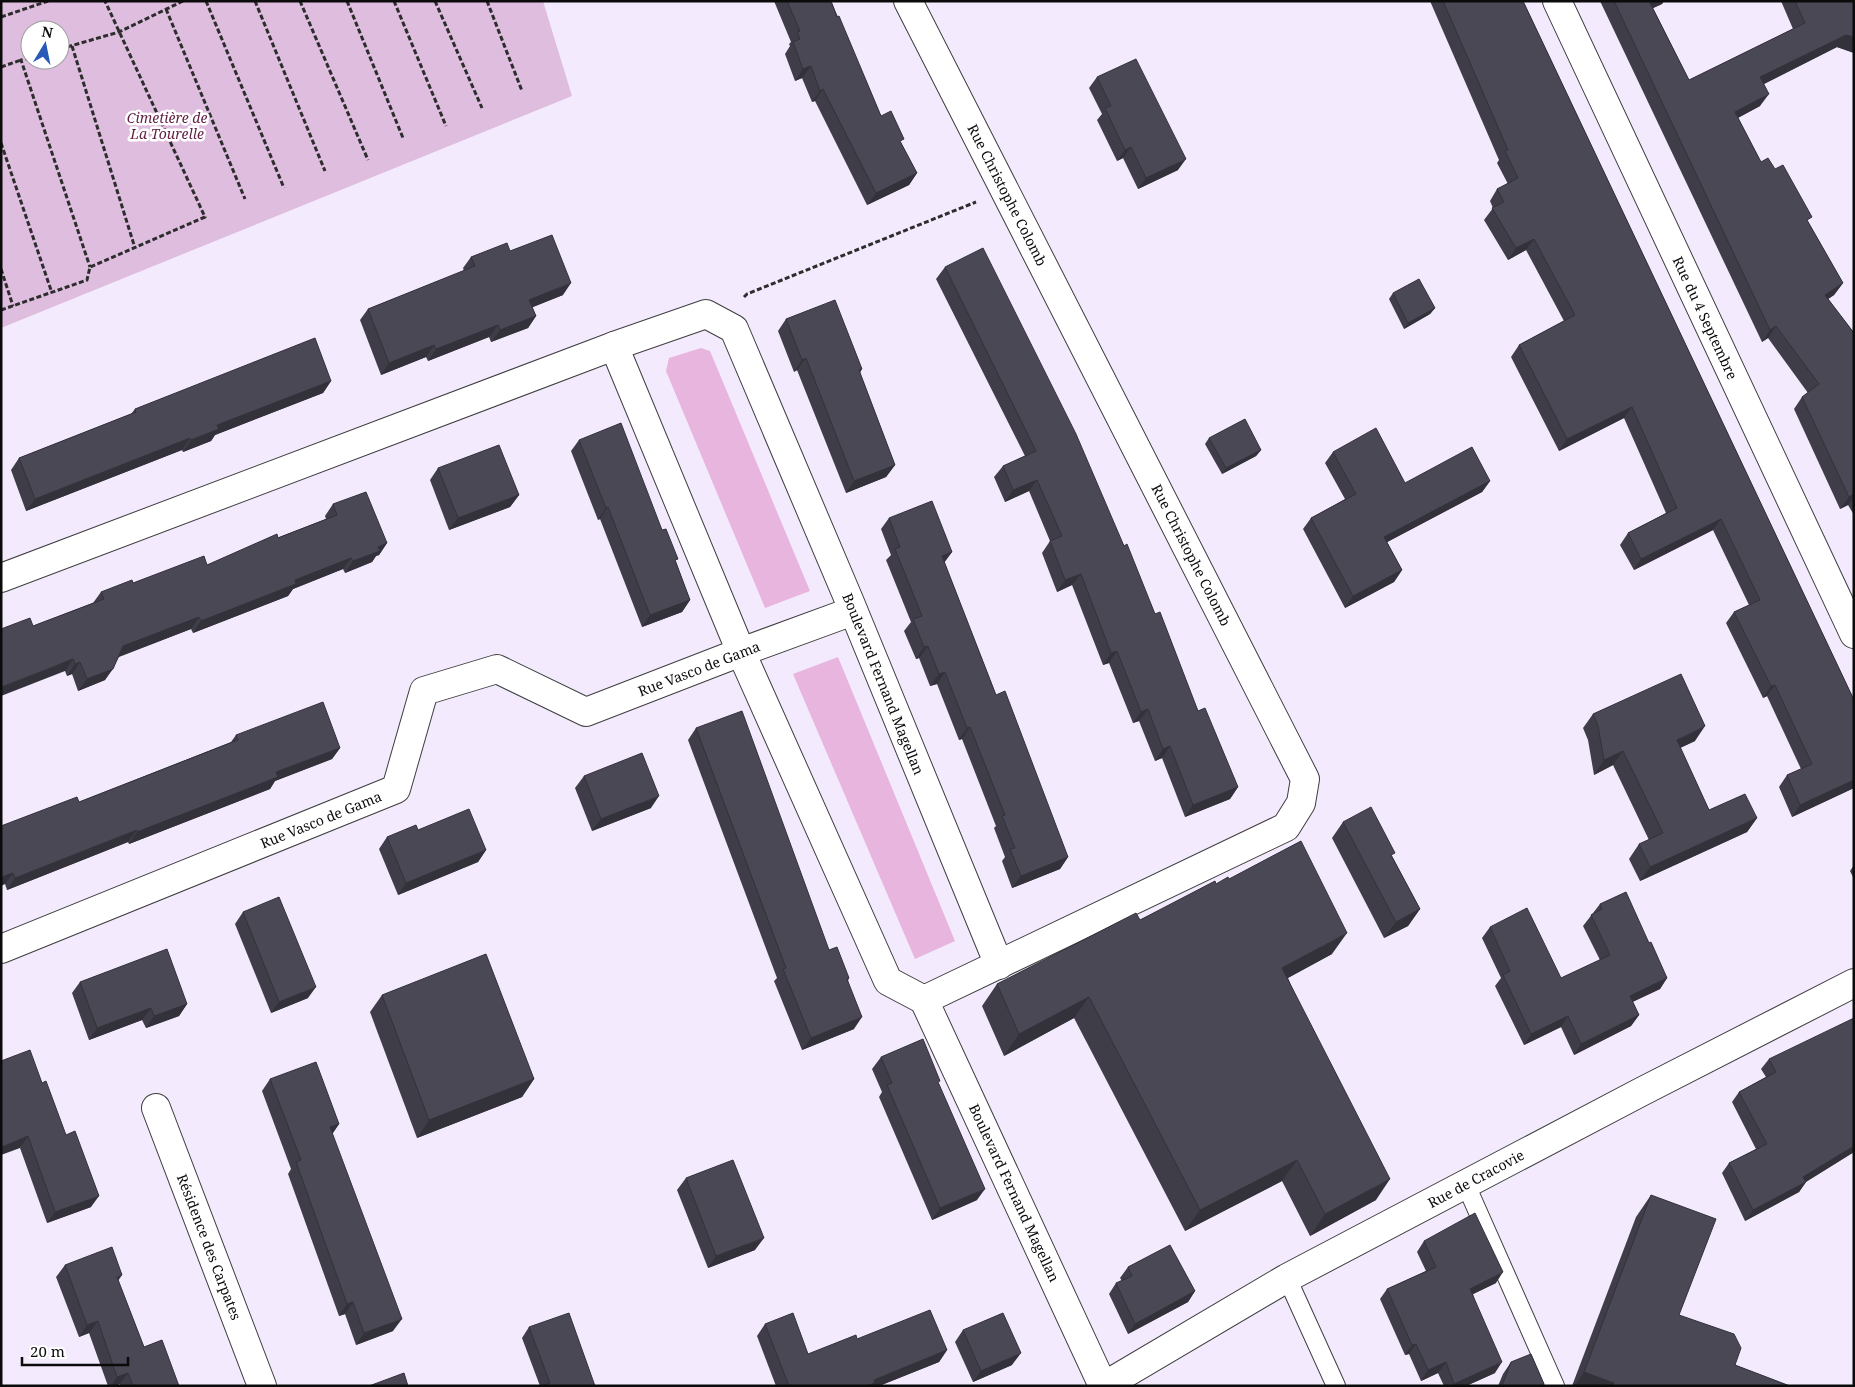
<svg xmlns="http://www.w3.org/2000/svg" width="1855" height="1387" viewBox="0 0 1855 1387" font-family="'Noto Serif',serif">
<rect width="100%" height="100%" fill="#f4eafe"/>
<g fill="#e7b5de">
<polygon points="701,348 710,351 810,591 765,608 666,371 669,358"/>
<polygon points="838,657 955,941 915,959 793,674"/>
</g>
<path fill="#debdde" fill-rule="evenodd" d="M1,1h542l29,95 -571,232zM30,30h30v30h-30z"/>
<g fill="none" stroke-linecap="round" stroke-linejoin="round">
<defs>
<g id="service">
<polyline points="1466,1185 1555,1386"/>
<polyline points="1287,1278 1336,1386"/>
</g>
<g id="minor">
<polyline points="908,1 1305,779 1301,803 1286,827 924,1000 1103,1386"/>
<polyline points="614,346 741,652 888,981 924,1000"/>
<polyline points="1,578 614,346 706,314 734,329 849,600 999,965"/>
<polyline points="1,949 396,789 424,691 497,669 586,712 741,652 853,611"/>
<polyline points="156,1108 262,1386"/>
</g>
<g id="tertiary">
<polyline points="1557,1 1854,634"/>
<polyline points="1104,1386 1287,1278 1641,1092 1854,983"/>
</g>
</defs>
<use href="#service" stroke="#3e3e3e" stroke-width="20"/>
<use href="#minor" stroke="#3e3e3e" stroke-width="30"/>
<use href="#tertiary" stroke="#3e3e3e" stroke-width="30"/>
<g stroke="#2d2d2d" stroke-width="3" stroke-dasharray="5 2.5" stroke-linecap="butt">
<polyline points="206,1 284,188"/>
<polyline points="255,1 325,171"/>
<polyline points="300,1 368,160"/>
<polyline points="347,1 403,138"/>
<polyline points="394,1 446,126"/>
<polyline points="435,1 482,108"/>
<polyline points="487,1 522,91"/>
<polyline points="166,9 245,199"/>
<polyline points="1,17 48,1"/>
<polyline points="72,46 135,248"/>
<polyline points="60,49 119,32 183,1"/>
<polyline points="30,58 21,60 90,267"/>
<polyline points="1,67 21,60"/>
<polyline points="1,143 52,293"/>
<polyline points="1,269 13,306"/>
<polyline points="744,297 747,294 976,202"/>
<polyline points="1,310 87,280 90,267 205,217 105,1"/>
</g>
<use href="#service" stroke="#fff" stroke-width="18"/>
<use href="#minor" stroke="#fff" stroke-width="28"/>
<use href="#tertiary" stroke="#fff" stroke-width="28"/>
</g>
<g fill="#3f3e48">
<polygon points="774,1 831,1 881,116 901,143 917,173 909,185 867,205 815,101 812,102 802,78 795,81 785,54 790,46 789,44 791,42"/>
<polygon points="1430,1 1523,1 1854,700 1854,788 1792,817 1779,787 1787,775 1801,769 1767,696 1763,698 1726,623 1734,612 1749,605 1713,530 1634,570 1620,545 1628,533 1666,513 1624,418 1559,451 1511,357 1519,345 1564,321 1526,250 1508,260 1484,220 1493,208 1490,201 1497,189 1508,184 1497,163 1499,160"/>
<polygon points="1600,1 1664,1 1662,4 1653,8 1689,80 1793,29 1781,1 1854,1 1854,53 1837,47 1764,84 1760,106 1738,118 1761,162 1808,222 1843,283 1834,295 1828,299 1854,333 1854,515 1848,505 1840,509 1794,409 1802,397 1808,393 1768,338 1762,342"/>
<polygon points="1097,77 1178,170 1138,189 1123,158 1117,161 1097,120 1102,114 1089,88"/>
<polygon points="510,251 563,295 532,307 536,316 528,328 491,342 489,337 428,361 426,357 381,375 360,320 368,309 464,271 463,268 471,257"/>
<polygon points="945,267 1124,546 1155,614 1198,711 1238,787 1230,799 1185,817 1162,758 1155,761 1139,721 1133,723 1109,663 1103,665 1072,585 1057,592 1042,553 1050,541 1029,491 1005,502 994,477 1003,466 1025,456 936,279"/>
<polygon points="1393,293 1435,308 1430,314 1404,329 1389,299"/>
<polygon points="786,319 862,369 860,373 895,465 886,477 846,493 797,370 794,372 778,331"/>
<polygon points="331,381 323,393 215,435 211,441 183,452 182,450 26,511 11,470 19,458 131,414 135,409"/>
<polygon points="1209,438 1261,450 1256,456 1222,474 1205,444"/>
<polygon points="579,440 662,530 676,562 690,600 682,612 642,627 600,519 598,520 571,451"/>
<polygon points="1333,452 1405,483 1490,481 1482,492 1387,542 1402,570 1394,582 1345,608 1303,529 1311,518 1345,499 1325,463"/>
<polygon points="438,468 519,495 510,507 449,530 430,480"/>
<polygon points="333,504 387,543 379,555 376,556 372,562 345,573 343,569 293,589 288,596 193,633 191,629 119,657 105,680 78,691 72,674 67,676 65,671 33,626 93,603 101,592 133,583 207,565 326,519 325,516"/>
<polygon points="889,518 952,552 944,562 996,695 1068,857 1060,869 1012,888 1002,861 1005,857 994,828 996,826 962,739 959,740 937,684 930,686 919,658 916,659 904,631 911,622 886,560 891,555 881,529"/>
<polygon points="1593,714 1695,741 1680,748 1709,810 1757,818 1747,832 1640,881 1629,859 1639,844 1649,840 1613,765 1594,775 1588,740 1583,728"/>
<polygon points="696,728 829,950 849,978 848,981 854,1029 802,1050 774,981 777,978 688,740"/>
<polygon points="236,735 340,748 332,759 275,781 270,789 129,844 128,842 7,890 5,884 1,826 79,802 231,742"/>
<polygon points="584,776 651,808 592,831 575,788"/>
<polygon points="1343,822 1392,856 1420,909 1408,926 1384,938 1332,838"/>
<polygon points="418,830 486,850 478,862 398,895 379,849 387,837"/>
<polygon points="1854,865 1854,879 1850,871"/>
<polygon points="1229,879 1332,954 1288,978 1376,1200 1310,1236 1282,1181 1185,1231 1074,1018 1004,1056 982,1006 997,984 1140,920 1216,884"/>
<polygon points="1600,904 1649,943 1667,978 1660,989 1632,1002 1639,1015 1631,1026 1574,1055 1561,1027 1524,1045 1495,986 1501,978 1482,938 1490,927 1561,978 1600,960 1583,926"/>
<polygon points="243,912 308,998 271,1013 235,924"/>
<polygon points="80,982 187,1004 179,1016 146,1028 142,1020 89,1040 72,993"/>
<polygon points="382,995 534,1079 522,1097 417,1138 370,1012"/>
<polygon points="881,1057 977,1200 932,1220 879,1097 882,1092 872,1069"/>
<polygon points="1769,1059 1854,1152 1806,1182 1799,1192 1745,1221 1722,1173 1729,1163 1756,1149 1732,1102 1739,1092 1766,1077 1761,1069"/>
<polygon points="270,1079 339,1124 332,1134 393,1331 356,1345 345,1314 339,1316 288,1174 291,1169 262,1091"/>
<polygon points="42,1083 91,1207 47,1223 20,1148"/>
<polygon points="686,1178 755,1250 708,1268 677,1190"/>
<polygon points="1651,1195 1679,1315 1735,1365 1790,1386 1572,1386 1636,1217"/>
<polygon points="1424,1241 1496,1283 1473,1294 1495,1373 1466,1386 1444,1386 1438,1373 1421,1381 1409,1354 1405,1355 1380,1299 1387,1289 1426,1271 1417,1252"/>
<polygon points="65,1265 118,1281 144,1347 179,1386 120,1386 120,1384 116,1386 108,1386 89,1333 79,1337 56,1277"/>
<polygon points="1128,1267 1195,1291 1188,1302 1128,1334 1109,1294 1116,1283 1122,1281 1120,1278"/>
<polygon points="765,1324 808,1354 857,1339 947,1350 939,1362 879,1386 776,1386 757,1336"/>
<polygon points="529,1327 595,1386 540,1386 522,1338"/>
<polygon points="963,1330 1012,1365 973,1382 955,1342"/>
<polygon points="1511,1362 1544,1384 1543,1386 1498,1386 1503,1374"/>
</g>
<g fill="#33323b">
<polygon points="1649,1 1664,1 1662,4 1640,14"/>
<polygon points="1846,35 1854,37 1854,53 1837,47 1752,90 1760,77"/>
<polygon points="811,66 802,78 795,81 803,69"/>
<polygon points="823,89 815,101 812,102 820,91"/>
<polygon points="1769,94 1760,106 1726,124 1735,112"/>
<polygon points="1131,147 1123,158 1117,161 1125,150"/>
<polygon points="1186,159 1178,170 1138,189 1146,178"/>
<polygon points="917,173 909,185 867,205 876,193"/>
<polygon points="1534,239 1526,250 1508,260 1516,248"/>
<polygon points="571,283 563,295 521,312 529,300"/>
<polygon points="1843,283 1834,295 1816,307 1825,295"/>
<polygon points="1435,308 1430,314 1404,329 1408,323"/>
<polygon points="536,316 528,328 491,342 500,330"/>
<polygon points="498,325 489,337 428,361 436,349"/>
<polygon points="1776,326 1768,338 1762,342 1770,330"/>
<polygon points="434,345 426,357 381,375 389,363"/>
<polygon points="806,358 797,370 794,372 802,360"/>
<polygon points="331,381 323,393 215,435 211,441 183,452 191,440 217,425"/>
<polygon points="1632,407 1624,418 1559,451 1567,439"/>
<polygon points="190,438 182,450 26,511 35,499"/>
<polygon points="1261,450 1256,456 1222,474 1226,468"/>
<polygon points="895,465 886,477 846,493 854,481"/>
<polygon points="1037,480 1029,491 1005,502 1013,490"/>
<polygon points="1490,481 1482,492 1376,548 1384,537"/>
<polygon points="1854,494 1854,497 1848,505 1840,509 1849,497"/>
<polygon points="519,495 510,507 449,530 458,518"/>
<polygon points="608,507 600,519 598,520 606,508"/>
<polygon points="1721,519 1713,530 1634,570 1641,559"/>
<polygon points="387,543 379,555 376,556 372,562 345,573 353,561 378,547"/>
<polygon points="952,552 944,563 942,556"/>
<polygon points="351,558 343,569 293,589 288,596 193,633 201,621 295,580"/>
<polygon points="1402,570 1394,582 1345,608 1353,596"/>
<polygon points="1081,574 1072,585 1057,592 1065,580"/>
<polygon points="690,600 682,612 642,627 650,615"/>
<polygon points="199,617 191,629 115,658 123,646"/>
<polygon points="928,646 919,658 916,659 924,647"/>
<polygon points="1117,651 1109,663 1103,665 1111,653"/>
<polygon points="73,659 65,671 1,696 1,687"/>
<polygon points="80,662 72,674 67,676 75,664"/>
<polygon points="113,669 105,680 78,691 87,679"/>
<polygon points="945,672 937,684 930,686 939,674"/>
<polygon points="1775,685 1767,696 1763,698 1771,686"/>
<polygon points="1148,709 1139,721 1133,723 1141,712"/>
<polygon points="1705,726 1695,741 1667,754 1677,740"/>
<polygon points="970,727 962,739 959,740 967,728"/>
<polygon points="1170,746 1162,758 1155,761 1163,749"/>
<polygon points="340,748 332,759 275,781 270,789 129,844 137,832 276,772"/>
<polygon points="1623,751 1613,765 1594,775 1604,760"/>
<polygon points="1854,780 1854,788 1792,817 1800,805"/>
<polygon points="1238,787 1230,799 1185,817 1193,805"/>
<polygon points="659,796 651,808 592,831 601,819"/>
<polygon points="1757,818 1747,832 1640,881 1650,867"/>
<polygon points="137,830 128,842 7,890 15,878"/>
<polygon points="486,850 478,862 398,895 406,883"/>
<polygon points="1068,857 1060,869 1012,888 1021,876"/>
<polygon points="13,873 5,884 1,886 1,877"/>
<polygon points="1420,909 1408,926 1384,938 1396,922"/>
<polygon points="1347,933 1332,954 1267,989 1282,968"/>
<polygon points="1667,978 1660,989 1622,1007 1630,996"/>
<polygon points="316,987 308,998 271,1013 279,1002"/>
<polygon points="1089,997 1074,1018 1004,1056 1019,1034"/>
<polygon points="187,1004 179,1016 146,1028 154,1016"/>
<polygon points="151,1008 142,1020 89,1040 97,1028"/>
<polygon points="1639,1015 1631,1026 1574,1055 1581,1044"/>
<polygon points="1568,1016 1561,1027 1524,1045 1531,1034"/>
<polygon points="862,1017 854,1029 802,1050 811,1038"/>
<polygon points="534,1079 522,1097 417,1138 429,1120"/>
<polygon points="339,1124 331,1136 330,1127"/>
<polygon points="28,1136 20,1148 1,1155 1,1147"/>
<polygon points="1854,1146 1854,1152 1799,1186 1806,1182 1799,1192 1745,1221 1753,1210 1803,1177"/>
<polygon points="1297,1160 1282,1181 1185,1231 1200,1210"/>
<polygon points="1390,1179 1376,1200 1310,1236 1325,1214"/>
<polygon points="985,1189 977,1200 932,1220 940,1208"/>
<polygon points="99,1196 91,1207 47,1223 55,1212"/>
<polygon points="764,1238 755,1250 708,1268 716,1256"/>
<polygon points="1503,1272 1496,1283 1463,1299 1470,1289"/>
<polygon points="122,1275 114,1287 117,1277"/>
<polygon points="1195,1291 1188,1302 1128,1334 1135,1324"/>
<polygon points="353,1302 345,1314 339,1316 347,1304"/>
<polygon points="402,1319 393,1331 356,1345 364,1333"/>
<polygon points="98,1321 89,1333 79,1337 87,1325"/>
<polygon points="1416,1344 1409,1354 1405,1355 1412,1345"/>
<polygon points="947,1350 939,1362 879,1386 866,1386 874,1380"/>
<polygon points="1021,1353 1012,1365 973,1382 981,1371"/>
<polygon points="1446,1362 1438,1373 1421,1381 1428,1370"/>
<polygon points="1502,1362 1495,1373 1466,1386 1453,1386 1454,1384"/>
<polygon points="1584,1372 1614,1383 1612,1386 1574,1386"/>
<polygon points="128,1373 120,1384 116,1386 111,1386 117,1377"/>
</g>
<g fill="#494854" stroke="#33323b">
<polygon points="787,1 831,1 837,17 839,16 881,116 891,111 904,139 900,141 917,173 876,193 823,89 820,91 811,66 803,69 793,42 800,39 797,32 800,31"/>
<polygon points="1443,1 1523,1 1854,700 1854,780 1800,805 1787,775 1812,764 1775,685 1771,686 1734,612 1760,600 1721,519 1641,559 1628,533 1677,508 1632,407 1567,439 1519,345 1575,315 1534,239 1516,248 1492,208 1504,202 1497,189 1518,178 1505,151 1508,150"/>
<polygon points="1614,1 1649,1 1689,80 1805,23 1795,1 1854,1 1854,37 1846,35 1760,77 1769,94 1735,112 1761,162 1768,158 1775,169 1783,165 1812,217 1807,220 1843,283 1825,295 1854,333 1854,494 1849,497 1802,397 1819,384 1776,326 1770,330"/>
<polygon points="1136,59 1186,159 1146,178 1131,147 1125,150 1114,127 1105,108 1111,106 1097,77"/>
<polygon points="552,235 571,283 529,300 536,316 500,330 498,325 436,349 434,345 389,363 368,309 475,266 471,257 507,243 510,251"/>
<polygon points="983,248 1076,434 1124,546 1127,544 1155,614 1160,612 1198,711 1205,708 1238,787 1193,805 1170,746 1163,749 1148,709 1141,712 1117,651 1111,653 1081,574 1065,580 1050,541 1062,536 1037,480 1013,490 1003,466 1036,451 945,267"/>
<polygon points="1419,279 1435,308 1408,323 1393,293"/>
<polygon points="835,300 862,369 859,370 895,465 854,481 806,358 802,360 786,319"/>
<polygon points="315,338 331,381 217,425 219,429 191,440 190,438 35,499 19,458 136,412 135,409"/>
<polygon points="1245,419 1261,450 1226,468 1209,438"/>
<polygon points="621,423 662,530 666,529 678,559 675,560 690,600 650,615 608,507 606,508 579,440"/>
<polygon points="1376,428 1405,483 1472,447 1490,481 1384,537 1402,570 1353,596 1311,518 1356,494 1333,452"/>
<polygon points="499,445 519,495 458,518 438,468"/>
<polygon points="366,492 387,543 378,547 380,551 353,561 351,558 295,580 296,584 201,621 199,617 123,646 113,669 87,679 80,662 75,664 73,659 1,687 1,629 30,618 33,626 104,599 101,592 132,580 133,583 204,556 207,565 277,534 278,538 337,515 333,504"/>
<polygon points="932,501 952,552 942,556 996,695 1005,691 1068,857 1021,876 1010,849 1015,848 1002,816 1005,815 970,727 967,728 945,672 939,674 928,646 924,647 913,619 922,616 895,549 900,547 889,518"/>
<polygon points="1681,674 1705,726 1677,740 1709,810 1745,794 1757,818 1650,867 1639,844 1663,833 1623,751 1604,760 1598,726 1593,714"/>
<polygon points="323,702 340,748 276,772 278,777 137,832 137,830 15,878 13,873 1,877 1,826 77,797 79,802 238,740 236,735"/>
<polygon points="742,711 829,950 837,947 849,978 847,979 862,1017 811,1038 783,969 786,968 696,728"/>
<polygon points="642,753 659,796 601,819 584,776"/>
<polygon points="1371,807 1395,853 1391,855 1420,909 1396,922 1343,822"/>
<polygon points="469,809 486,850 406,883 387,837 416,825 418,830"/>
<polygon points="1301,841 1347,933 1282,968 1390,1179 1325,1214 1297,1160 1200,1210 1089,997 1019,1034 997,984 1136,913 1140,920 1215,881 1216,884 1228,877 1229,879"/>
<polygon points="1626,892 1649,943 1651,942 1667,978 1630,996 1639,1015 1581,1044 1568,1016 1531,1034 1503,975 1510,971 1490,927 1527,908 1561,978 1610,955 1591,915 1602,909 1600,904"/>
<polygon points="279,897 316,987 279,1002 243,912"/>
<polygon points="167,949 187,1004 154,1016 151,1008 97,1028 80,982"/>
<polygon points="486,954 534,1079 429,1120 382,995"/>
<polygon points="1854,1018 1854,1146 1803,1177 1806,1182 1753,1210 1729,1163 1767,1144 1739,1092 1776,1072 1769,1059"/>
<polygon points="923,1039 940,1081 938,1082 985,1189 940,1208 887,1085 892,1083 881,1057"/>
<polygon points="30,1050 42,1083 46,1081 66,1135 75,1131 99,1196 55,1212 28,1136 1,1147 1,1061"/>
<polygon points="316,1062 339,1124 330,1127 402,1319 364,1333 353,1302 347,1304 296,1162 301,1160 270,1079"/>
<polygon points="733,1160 764,1238 716,1256 686,1178"/>
<polygon points="1651,1195 1716,1219 1679,1315 1734,1334 1741,1348 1735,1365 1790,1386 1613,1386 1614,1383 1584,1372"/>
<polygon points="1475,1213 1503,1272 1470,1289 1502,1362 1454,1384 1446,1362 1428,1370 1416,1344 1412,1345 1387,1289 1436,1267 1424,1241"/>
<polygon points="1170,1245 1195,1291 1135,1324 1116,1283 1132,1276 1128,1267"/>
<polygon points="112,1247 122,1275 117,1277 144,1347 162,1340 179,1386 133,1386 128,1373 117,1377 98,1321 87,1325 65,1265"/>
<polygon points="930,1310 947,1350 874,1380 875,1383 866,1386 789,1386 765,1324 793,1313 808,1354 856,1335 857,1339"/>
<polygon points="569,1313 595,1386 542,1386 550,1383 529,1327"/>
<polygon points="1003,1313 1021,1353 981,1371 963,1330"/>
<polygon points="1531,1354 1544,1384 1541,1386 1502,1386 1511,1362"/>
<polygon points="404,1373 408,1386 369,1386"/>
</g>
<g text-anchor="middle" stroke-width="5" stroke-linejoin="round" paint-order="stroke">
<g font-size="14" font-style="italic" fill="#601e40" stroke="#fff">
<text x="167" y="123">Cimetière de<tspan x="167" dy="16">La Tourelle</tspan></text>
</g>
<g font-size="14" fill="#0b0b0b" stroke="#fff">
<text transform="translate(1007 195) rotate(63)" y="5">Rue Christophe Colomb</text>
<text transform="translate(1705 318) rotate(65)" y="5">Rue du 4 Septembre</text>
<text transform="translate(1191 555) rotate(63)" y="5">Rue Christophe Colomb</text>
<text transform="translate(699 669) rotate(-21)" y="5">Rue Vasco de Gama</text>
<text transform="translate(883 684) rotate(68)" y="5">Boulevard Fernand Magellan</text>
<text transform="translate(321 820) rotate(-22)" y="5">Rue Vasco de Gama</text>
<text transform="translate(1476 1179) rotate(-28)" y="5">Rue de Cracovie</text>
<text transform="translate(1014 1193) rotate(65)" y="5">Boulevard Fernand Magellan</text>
<text transform="translate(209 1247) rotate(69)" y="5">Résidence des Carpates</text>
</g>
</g>
<rect width="1855" height="1387" fill="none" stroke="#0b0b0b" stroke-width="5"/>
<g transform="translate(45 45) rotate(10)"><circle r="24" fill="#ffffff" stroke="#9d9d9d"/>
<path d="M0-4L9 19L0 12L-9 19Z" fill="#285ab7"/>
<text y="-8" font-size="14" font-weight="bold" text-anchor="middle" fill="#0b0b0b">N</text>
</g>
<path d="M22 1357v8h106v-8" fill="none" stroke="#0b0b0b" stroke-width="2.5"/>
<text x="30" y="1357" font-size="15" fill="#0b0b0b" stroke="#ffffff" stroke-width="4" paint-order="stroke">20 m</text>
</svg>
